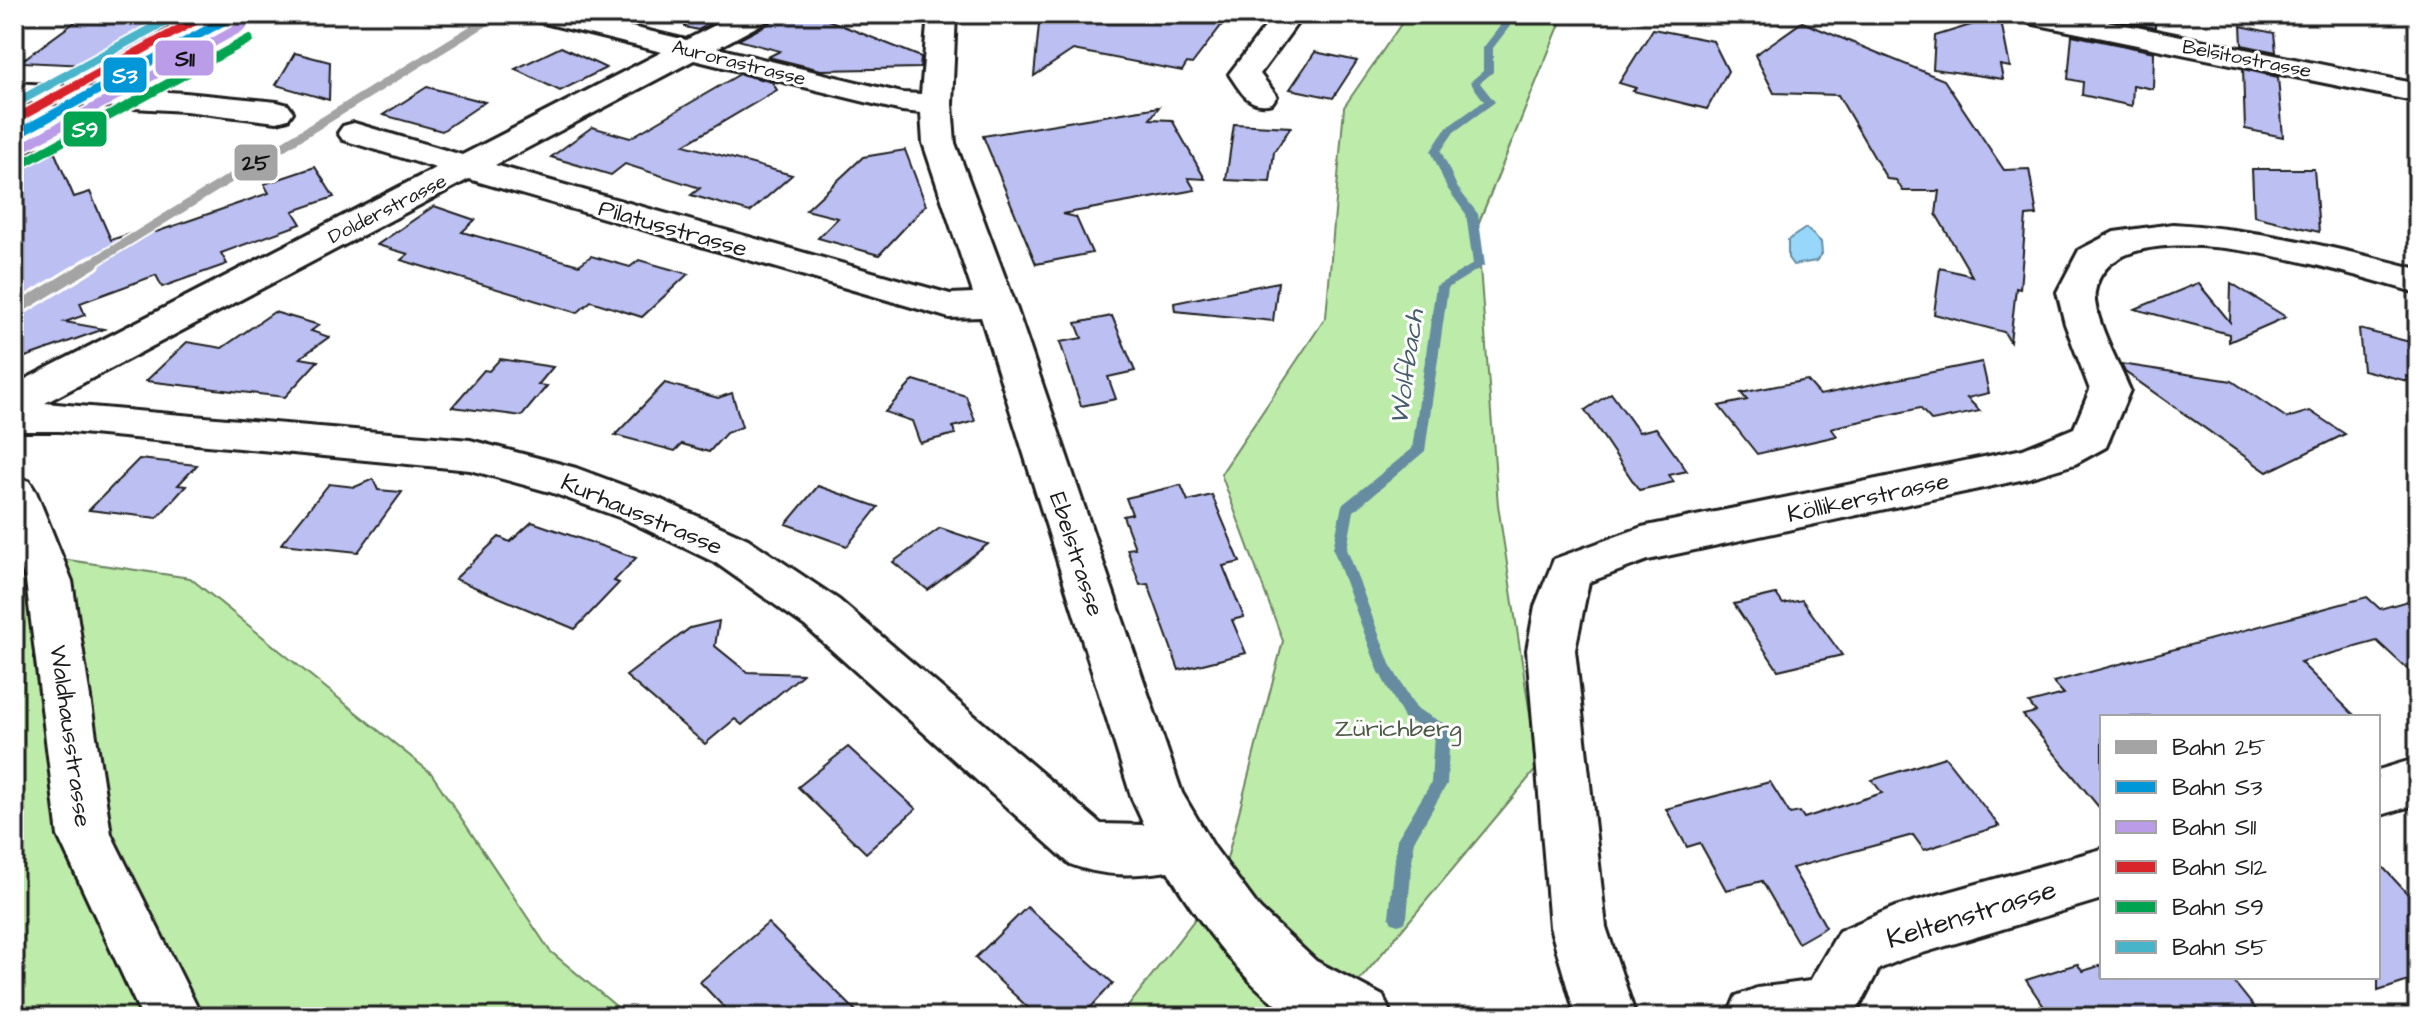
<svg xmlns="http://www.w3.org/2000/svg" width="2432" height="1031" viewBox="0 0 2432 1031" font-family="'Architects Daughter',sans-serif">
<rect width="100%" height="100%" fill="#fff"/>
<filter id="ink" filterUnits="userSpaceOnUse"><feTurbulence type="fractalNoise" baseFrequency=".0125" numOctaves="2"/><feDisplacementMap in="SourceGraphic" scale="16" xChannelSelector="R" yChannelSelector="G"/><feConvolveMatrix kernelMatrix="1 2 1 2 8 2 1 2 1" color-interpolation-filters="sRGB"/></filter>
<g filter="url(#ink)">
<g fill="#bdeba9" stroke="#6c8462" stroke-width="2">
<polygon points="1408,14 1564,14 1477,227 1498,505 1538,767 1329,1017 1120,1017 1220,886 1283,641 1221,474 1326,317 1344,107"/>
<polygon points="14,537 21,553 190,578 431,773 550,951 629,1017 14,1017"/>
</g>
<polygon fill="#98d7fa" stroke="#668ca1" stroke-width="2" points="1806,228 1821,242 1822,254 1816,261 1793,265 1788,258 1788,240"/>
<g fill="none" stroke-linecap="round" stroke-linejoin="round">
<polygon fill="#668ca1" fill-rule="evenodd" points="1499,14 1509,14 1510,26 1493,48 1493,72 1480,83 1495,102 1454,132 1441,151 1457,187 1478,214 1485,265 1448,288 1425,451 1354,511 1347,549 1390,664 1416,708 1448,726 1450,731 1447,784 1414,841 1407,917 1404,923 1398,925 1392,923 1389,917 1397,839 1431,783 1434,734 1404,718 1378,670 1333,549 1342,505 1412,449 1436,286 1473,264 1466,214 1447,188 1431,151 1446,128 1484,101 1470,82 1483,71 1483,48 1500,26"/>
</g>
<g fill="#bbbff1" stroke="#1c1c1c" stroke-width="2">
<polygon points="686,14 730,14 698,30 685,27"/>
<polygon points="776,14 813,14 921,57 920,68 821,70 768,57 780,51 738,40 770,23"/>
<polygon points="1040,14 1230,14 1192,64 1187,63 1182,71 1073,50 1034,76"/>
<polygon points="2087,14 2155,14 2155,28"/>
<polygon points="83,16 169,27 110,66 20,62"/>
<polygon points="2000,16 2010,67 2000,65 2003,79 1933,69 1935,36"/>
<polygon points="1802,22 1944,80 2004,170 2029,169 2037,215 2026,216 2020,289 2016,288 2010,342 2004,332 1934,314 1940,268 1972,276 1936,214 1939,191 1903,191 1896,180 1887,179 1838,95 1774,93 1755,55"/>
<polygon points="2241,26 2274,33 2276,52 2242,45"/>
<polygon points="1653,29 1713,41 1728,71 1707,109 1633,91 1636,88 1619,83"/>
<polygon points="2072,35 2154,52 2153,89 2133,85 2132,106 2082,95 2083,82 2068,79"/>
<polygon points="561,47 606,68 560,91 515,69"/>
<polygon points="1315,52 1357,61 1333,98 1290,89"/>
<polygon points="295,53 330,62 329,100 276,85"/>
<polygon points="2243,69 2278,77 2283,137 2245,129"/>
<polygon points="740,74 772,82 777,90 684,145 792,175 750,212 691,195 700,188 625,164 611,175 551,157 592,127 630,138"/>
<polygon points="427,87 485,102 442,131 383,115"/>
<polygon points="1159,107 1150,119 1172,120 1205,179 1188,178 1195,190 1062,214 1076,217 1092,253 1036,264 983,136"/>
<polygon points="1234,124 1291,127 1274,152 1270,182 1226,180"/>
<polygon points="51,144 74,197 90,192 111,240 153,226 156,232 269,193 264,184 315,167 334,197 293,211 301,224 221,253 227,264 162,287 156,275 80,303 85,315 65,322 104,329 14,361 14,156"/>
<polygon points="905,150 926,205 879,255 818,238 838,218 806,210 863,157"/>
<polygon points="2252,169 2314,169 2319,232 2254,216"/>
<polygon points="434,206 475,220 462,232 579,265 591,256 630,267 639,260 688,274 642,317 591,301 577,313 401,260 408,254 377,245"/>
<polygon points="1278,282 1273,321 1175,311 1174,303"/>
<polygon points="2198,283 2230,322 2231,283 2286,317 2229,342 2229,334 2135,309"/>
<polygon points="274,312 319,325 311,331 329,337 300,358 318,361 285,397 146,381 187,342 222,348"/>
<polygon points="1112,316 1135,371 1108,377 1116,399 1081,406 1060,342 1082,338 1076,323"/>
<polygon points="2359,329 2418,344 2418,379 2406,376 2407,381 2363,370"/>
<polygon points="500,359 553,367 538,385 547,386 522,416 452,407 484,370 489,371"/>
<polygon points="1982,362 1989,393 1967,398 1980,411 1932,421 1920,408 1831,428 1837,436 1757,454 1719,406 1747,400 1741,393 1807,380 1820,395"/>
<polygon points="2121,364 2232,381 2287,418 2310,411 2345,434 2267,472 2125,372"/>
<polygon points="914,380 966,396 975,421 953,427 955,434 920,443 912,421 885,412"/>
<polygon points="665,383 718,398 732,393 742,427 726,433 709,452 682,444 675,451 615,435"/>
<polygon points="1611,393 1639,432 1656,428 1687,471 1669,475 1674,482 1639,490 1585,410"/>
<polygon points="139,459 197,465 178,485 186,486 157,518 89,510"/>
<polygon points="373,479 378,490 402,492 358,552 281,544 329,484 355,487"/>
<polygon points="1181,485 1188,501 1212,495 1240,562 1223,566 1244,617 1232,620 1246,653 1179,670 1148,584 1140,585 1127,549 1135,548 1123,516 1132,514 1126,498"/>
<polygon points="818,486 878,507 847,546 786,524"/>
<polygon points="532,522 636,558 614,581 619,583 575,629 455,579 499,537 510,542"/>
<polygon points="940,528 988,544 928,590 893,562"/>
<polygon points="1776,594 1783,604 1802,600 1842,655 1778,670 1734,604"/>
<polygon points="2367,597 2380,609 2418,598 2418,679 2377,641 2300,662 2356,717 2102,717 2102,811 2023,715 2036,712 2029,703 2064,694 2053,682"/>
<polygon points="719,621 715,646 747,672 803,674 742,725 735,719 705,744 626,676 690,628"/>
<polygon points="848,747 916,809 866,853 798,787"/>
<polygon points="1945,757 1999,826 1924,850 1913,835 1792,868 1826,927 1798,943 1762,881 1726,890 1700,843 1687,847 1666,809 1770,782 1790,814 1800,812 1804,818 1882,793 1872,780"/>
<polygon points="2378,862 2418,905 2418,978 2378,991"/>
<polygon points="1027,907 1113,983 1082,1017 1038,1017 975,958"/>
<polygon points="768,923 862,1017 733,1017 700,982"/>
<polygon points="2077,964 2083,971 2102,965 2102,977 2230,977 2262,1017 2051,1017 2026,980"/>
</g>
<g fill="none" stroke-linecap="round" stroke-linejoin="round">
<defs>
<g id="minor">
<path d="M528,14h50l108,26 51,-26h36l-4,6 -52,28 185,45 19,1 7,-80h28l-4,90 3,39 60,161 167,489 32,54 46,62 56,52 67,35 9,21c-21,0 -76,5 -93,0 -44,-15 -108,-106 -131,-146 -34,5 -65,6 -98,-7l-265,-238 -89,-63 -89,-43 -77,-28 -80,-22 -410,-39h-46v-46l422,-217 -93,-28 -5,-7 5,-7 11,-3 108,32 200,-103 -130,-32zM694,60l208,51 19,2 2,30 50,150 -23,1 -455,-129zM469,179l467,135 13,4 32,-1 151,482 12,26 -43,-1 -262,-224 -91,-61 -91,-41 -81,-30 -106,-28 -425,-37z"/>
<path d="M1275,14h29l-44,60 17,22 -5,7c-23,6 -31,-11 -43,-29z"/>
<polygon points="2015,14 2072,14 2418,84 2418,102 2029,23 2019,20"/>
<polygon points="14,83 185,93 277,102 288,105 293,112 288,119 277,122 185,111 14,101"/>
<path d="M2173,224c84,5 164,24 245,45v24c-59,-16 -307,-98 -323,-1 -4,21 26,77 35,98l-24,57 -31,17 -50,15 -377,81 -59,22 -14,68 31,277 30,90h-60l-26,-90 -23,-277 8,-44 19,-47 88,-32 381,-78 51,-21 16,-38 -25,-66 -8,-32 22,-42 35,-18z"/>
<polygon points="14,476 29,481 36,492 72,581 111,834 202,1017 142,1017 58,836 26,581 14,549"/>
<polygon points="2418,758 2418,804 2378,816 2378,770"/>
<polygon points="2102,849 2102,899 1903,959 1879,969 1854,1017 1727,1017 1736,996 1757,988 1810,981 1839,931 1895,907"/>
</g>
</defs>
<use href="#minor" stroke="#1c1c1c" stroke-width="6"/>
<use href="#minor" fill="#fff" fill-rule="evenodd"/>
<defs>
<polyline id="rail-1-far1" points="89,265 498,14"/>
<polyline id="rail-1" points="14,311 93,263"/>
<polyline id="rail-2" points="14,136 236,14"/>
<polyline id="rail-3" points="21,148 243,26"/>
<polyline id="rail-4" points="14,120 207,14"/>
<polyline id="rail-5" points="27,161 249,39"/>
<polyline id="rail-6" points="14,104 178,14"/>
</defs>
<use href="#rail-1-far1" stroke="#fff" stroke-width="13"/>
<use href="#rail-1" stroke="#fff" stroke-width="17"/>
<use href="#rail-2" stroke="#fff" stroke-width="13"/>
<use href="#rail-3" stroke="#fff" stroke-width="13"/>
<use href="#rail-4" stroke="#fff" stroke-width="13"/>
<use href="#rail-5" stroke="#fff" stroke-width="13"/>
<use href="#rail-6" stroke="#fff" stroke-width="13"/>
<use href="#rail-1-far1" stroke="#a4a4a4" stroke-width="9"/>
<use href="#rail-1" stroke="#a4a4a4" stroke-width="11"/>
<use href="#rail-2" stroke="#0097d8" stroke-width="9"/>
<use href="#rail-3" stroke="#ba9ce8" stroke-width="9"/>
<use href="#rail-4" stroke="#d8242b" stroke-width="9"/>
<use href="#rail-5" stroke="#00a34f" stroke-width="9"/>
<use href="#rail-6" stroke="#48b4ca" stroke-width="9"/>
</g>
</g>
<g text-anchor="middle" stroke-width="6" stroke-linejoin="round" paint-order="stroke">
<g font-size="20" fill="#1c1c1c" stroke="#fff">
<text transform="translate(2247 58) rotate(11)" y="7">Belsitostrasse</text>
<text transform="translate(739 62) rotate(14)" y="7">Aurorastrasse</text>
<text transform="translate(387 208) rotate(-27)" y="7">Dolderstrasse</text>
</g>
<g font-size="24" fill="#1c1c1c" stroke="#fff">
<text transform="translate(673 228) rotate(16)" y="8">Pilatusstrasse</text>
<text transform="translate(1868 497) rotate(-12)" y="8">Köllikerstrasse</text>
<text transform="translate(642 514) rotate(23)" y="8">Kurhausstrasse</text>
<text transform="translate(1077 554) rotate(72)" y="8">Ebelstrasse</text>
<text transform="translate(71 736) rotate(82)" y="8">Waldhausstrasse</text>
</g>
<g font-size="24" fill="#4c5a46" stroke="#fff">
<text x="1398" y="736">Zürichberg</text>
</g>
<g font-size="26" font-style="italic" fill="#475d6a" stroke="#fff">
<text transform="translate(1406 367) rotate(-82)" y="9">Wolfbach</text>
</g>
<g font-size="28" fill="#1c1c1c" stroke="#fff">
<text transform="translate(1971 913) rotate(-17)" y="10">Keltenstrasse</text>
</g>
</g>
<g stroke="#fff" stroke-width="3">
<rect x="154" y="39" width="61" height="38" rx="8" fill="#ba9ce8"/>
<rect x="102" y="56" width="46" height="38" rx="8" fill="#0097d8"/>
<rect x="62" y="110" width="46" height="38" rx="8" fill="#00a34f"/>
<rect x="233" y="143" width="46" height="39" rx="8" fill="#a4a4a4"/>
</g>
<g font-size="22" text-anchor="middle" font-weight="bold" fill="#fff">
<text x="125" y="83">S3</text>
<text x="85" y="137">S9</text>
</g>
<g font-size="22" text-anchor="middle" font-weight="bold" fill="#111">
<text x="185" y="66">S11</text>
<text x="256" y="170">25</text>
</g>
<rect width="2432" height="1031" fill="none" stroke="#fff" stroke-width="48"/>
<rect x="24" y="24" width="2384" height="983" fill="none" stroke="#1c1c1c" stroke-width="3" filter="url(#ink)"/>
<rect x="2100" y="715" width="280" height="264" fill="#ffffff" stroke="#a4a4a4" stroke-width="2"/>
<rect x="2116" y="741" width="40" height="12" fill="#a4a4a4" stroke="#a4a4a4" stroke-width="2"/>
<text x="2172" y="755" font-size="24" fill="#1c1c1c">Bahn 25</text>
<rect x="2116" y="781" width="40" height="12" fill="#0097d8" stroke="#a4a4a4" stroke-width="2"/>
<text x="2172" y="795" font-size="24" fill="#1c1c1c">Bahn S3</text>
<rect x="2116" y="821" width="40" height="12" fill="#ba9ce8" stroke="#a4a4a4" stroke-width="2"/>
<text x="2172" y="835" font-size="24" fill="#1c1c1c">Bahn S11</text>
<rect x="2116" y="861" width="40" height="12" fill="#d8242b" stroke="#a4a4a4" stroke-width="2"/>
<text x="2172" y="875" font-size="24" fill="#1c1c1c">Bahn S12</text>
<rect x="2116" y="901" width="40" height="12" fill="#00a34f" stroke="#a4a4a4" stroke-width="2"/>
<text x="2172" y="915" font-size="24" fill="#1c1c1c">Bahn S9</text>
<rect x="2116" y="941" width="40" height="12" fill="#48b4ca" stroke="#a4a4a4" stroke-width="2"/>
<text x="2172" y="955" font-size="24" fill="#1c1c1c">Bahn S5</text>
</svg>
